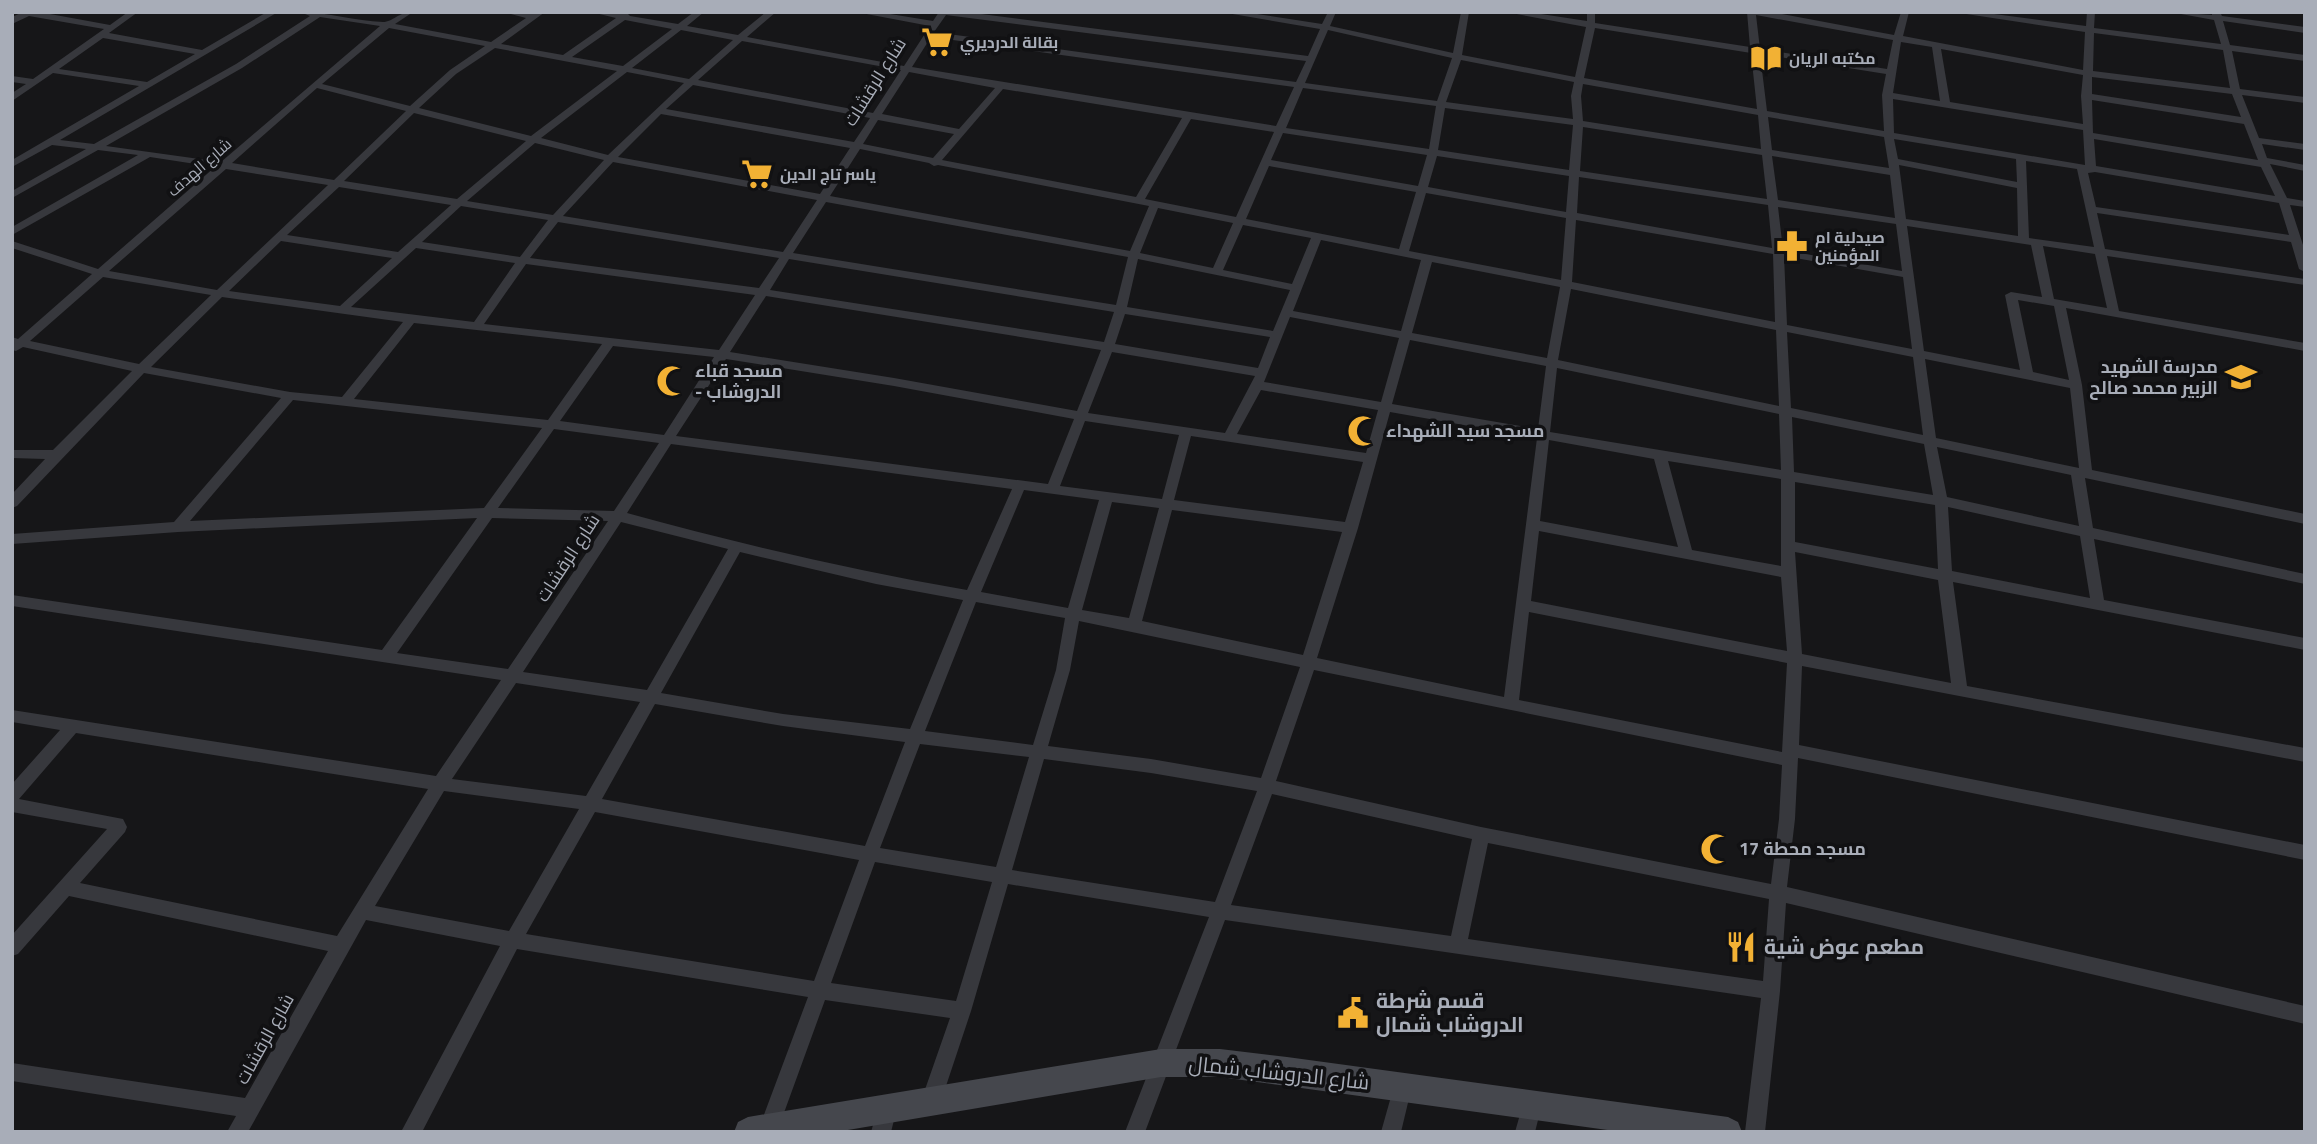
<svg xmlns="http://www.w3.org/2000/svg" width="2317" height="1144" viewBox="0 0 2317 1144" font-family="'Titillium Web',Cairo,sans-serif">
<rect width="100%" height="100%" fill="#161618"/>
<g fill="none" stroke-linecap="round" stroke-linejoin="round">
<g fill="#37383d" fill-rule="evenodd">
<path d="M23,12h16l71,13 18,-13h10l-29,21 93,17 65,-38h11l-218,128 34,4 142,-80 74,-48 -10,-4c28,0 55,9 83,10 10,0 15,-10 30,-10l-18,12 96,18 35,-24 -23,-6 29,2 13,-2 -44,32 62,11 53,-37 -25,-6 30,2 5,-2 4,4 48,8 16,-12h10l-17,14 51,9 28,-23h10l-29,25 157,29 26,-40 -74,-14h22l55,9 6,-9h27l342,44 12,-27 -99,-17h23l78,12 6,-12h8l-6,14 123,27 8,-41h8l-7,43 113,22 11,-50 -80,-15h22l59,9v-9h8v11l155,24 -3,-35h24l123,23 7,-23h8l-6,24 180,34 2,-38 -132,-20h26l107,14 1,-14h8l-1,16 127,16 -7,-24 -44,-8 42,3v-3h8l2,4 83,11v6l-82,-12 7,24 75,10v6l-73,-10 8,38 65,8v6l-63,-8 17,43 46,6v6l-43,-6 5,14 38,7v6l-35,-7 17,34 18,3v6l-15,-2 15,46v21l-6,-3 -8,-27 -194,-29 8,36 200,30v6l-198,-29 12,55 186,32v8l-239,-43 16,77 10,85 213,44v10l-220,-46 8,50 212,46v10l-211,-45 10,61 201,38v12l-352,-68 14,104 338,62v14l-503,-96 -3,79 506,100v15l-507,-102 -3,61 -8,68 518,119v18l-519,-121 -6,88 -15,141h-20l16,-134 -536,-78 -80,212h-20l84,-215 -201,-33 -37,127 -30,90 -3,7 -7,3 -7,-3 -3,-7 29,-83 -125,-18 -48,132h-16l-2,-4 49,-131 -291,-48 -95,183h-21l99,-186 -134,-26 -118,212h-21l9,-16 -224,-35v-18l233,35 83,-147 -259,-55 -51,58 -6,2v-21l95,-106 -95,-17v-28l48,-54 -48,-8v-12l424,66 65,-96 -489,-74v-11l370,55 95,-132 -299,14 -166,12v-10l162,-12 107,-124 -137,-25 -127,133 -5,2v-14l33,-35 -33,-1v-8h41l79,-79 -109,-24 -7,4 -4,-1v-13l6,2 74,-65 -80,-26v-7l86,28 117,-102 -65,-10 -138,78v-8l126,-72 -40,-5 -86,48v-7l74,-42 -34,-4 -40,22v-7l127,-74 -86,-13 -41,28v-8l14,-9 -14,-2v-6l21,3 71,-50 -75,-13 -17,8v-7zM946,15l360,46 -10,21 -362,-50zM1756,15l137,25 -6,29 -127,-20zM320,17l60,9 -159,136 -115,-16 136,-78zM625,20l47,9 -49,37 -51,-9zM389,28l96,18 -35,24 -40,36 -88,-22zM1595,28l156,25 6,56 -173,-31zM681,30l52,10 -44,39 -57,-11zM1328,30l124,28 -15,43 -132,-18zM2094,33l129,17 7,38 -137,-17zM931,37l363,50 -18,39 -364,-59zM103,38l92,16 -48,28 -88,-13zM742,41l159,29 -28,43 -175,-33zM1901,42l31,5 8,54 -47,-8zM495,48l122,23 -86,65 -112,-28 37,-34zM1941,49l142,26 -2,21 2,28 -133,-22zM1760,54l126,20 -4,21 2,36 -117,-20zM1461,60l113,22 -3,14 2,23 -127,-17zM627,72l57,11 -76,72 -67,-17zM909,72l86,16 -36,41 -77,-15zM2092,77l140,17 9,23 -149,-23zM1583,84l175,31 3,34 -178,-28 -2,-25zM693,85l177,33 -16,24 -188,-33zM317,88l89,23 -72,69 -102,-17zM1303,88l133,18 -7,43 -143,-21zM1003,89l179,29 -46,79 -194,-37zM1893,99l190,31 2,35 -191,-32zM2092,100l152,24 14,36 -165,-27zM1445,108l128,17 -4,45 -131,-20zM414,113l112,28 -69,58 -113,-18zM661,114l189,34 -30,46 -202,-37zM1768,117l116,20 5,31 -117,-18zM1191,119l83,13 -38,85 -91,-18zM878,120l76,14 -21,24 -70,-14zM1583,127l179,28 5,44 -187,-28zM1283,133l144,22 -9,31 -147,-26zM1894,139l122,20 1,23 -119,-23zM2094,139l167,28 14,29 -179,-30zM535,143l69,17 -51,55 -86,-14zM860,149l69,14 5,3 4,-1 211,41 -19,45 -300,-55zM1437,156l132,20 -3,36 -138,-25zM1772,156l118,19 5,43 -117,-18zM2026,161l51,8 17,78 -65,-9zM613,162l204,38 -34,52 -220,-36zM1899,165l118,23 1,48 -112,-17zM1269,166l147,26 -17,57 -153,-30zM226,169l102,16 -111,105 -108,-19zM2095,172l184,31 10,32 -193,-28 -8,-34zM1579,177l189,28 4,43 -195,-35zM339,187l112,18 -53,47 -111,-17zM1426,193l140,25 -5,62 -152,-29zM826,202l302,55 -12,48 -323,-52zM461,206l87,14 -28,37 -98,-15zM1778,207l118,17 6,47 -119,-21zM1158,208l75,15 -20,45 -73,-15zM1576,220l197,34 2,68 -203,-40zM558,222l221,36 -20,30 -229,-30zM1243,225l68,13 -19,46 -69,-14zM1907,226l124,19 11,52 -31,-5 -6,3 15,75 -96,-19zM1321,240l100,20 -20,71 -108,-20zM281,241l111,17 -52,48 -111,-15zM2043,246l52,8 12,54 -53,-9zM416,248l99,15 -41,59 -123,-15zM1784,256l119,21 9,72 -125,-24zM789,259l325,53 -10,30 -334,-52zM1138,259l152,31 -17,41 -146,-24zM1432,262l128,25 -13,71 -135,-25zM526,264l229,31 -36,55 -235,-26zM103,277l108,18 -72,69 -109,-23zM1571,289l205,41 3,76 -221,-46zM766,296l335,54 -24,61 -183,-33 -164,-26zM222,297l181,25 -61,75 -52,-5 -139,-25zM2018,300l36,6 15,74 -36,-8zM1125,314l145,23 -12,31 -143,-24zM1290,317l109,21 -18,64 -117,-20zM414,323l188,21 -54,76 -194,-21zM1787,332l126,25 10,78 -132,-27zM1410,340l136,26 -8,63 -146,-25zM613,346l101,11 -50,78 -104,-14zM1112,352l143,24 -30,57 -137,-20zM726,359l168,27 180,33 -26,65 -372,-48zM1925,359l145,29 9,80 -143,-30zM1557,368l222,46 2,56 -231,-38zM1261,390l117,20 -12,43 -129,-19zM293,400l249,28 -58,80 -294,13zM1390,412l147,26 -33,259 -187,-39 41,-130zM1792,417l132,27 9,51 -139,-23zM1085,421l94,14 -17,64 -102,-13zM554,429l105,14 -45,68 -116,-3zM1191,436l172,26 -18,60 -171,-22zM1549,440l105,19 24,88 -138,-26zM671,444l341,45 -45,101c-114,-20 -228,-46 -340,-77zM1937,447l134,28 8,51 -132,-29zM1668,461l113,18v87l-89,-16zM1795,482l140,23 3,64 -143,-27zM1024,490l75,10 -31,108 -87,-16zM1112,502l47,6 -30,110 -47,-8zM1948,507l132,29 10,62 -138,-27zM1172,510l170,22 -39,123 -161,-34zM492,518l116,3 -100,148 -111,-16zM621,522l107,27 -81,141 -124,-18zM1539,531l242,46 6,74 -256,-50zM740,552l136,32 87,16 -53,129 -127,-15 -122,-21zM1795,552l143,28 13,103 -149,-29zM976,602l89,16 -9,52 -23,75 -108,-14zM1529,612l258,51 -5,89 -263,-52zM1079,621l221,46 -39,111 -110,-19 -103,-13 22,-76zM1314,670l468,95 -3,54 -8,65 -290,-57 -205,-46zM516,683l124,19 -54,94 -134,-17zM655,704l128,22 122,16 -40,104 -263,-47zM76,733l352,56 -91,147 -257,-53 45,-51 2,-5 -4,-8 -104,-20zM920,744l109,13 -33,110 -116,-19zM1044,759l107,14 106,18 -42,111 -203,-32zM444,791l135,18 -70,122 -134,-25zM1272,794l200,45 -21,97 -220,-31zM595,812l264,48 -45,121 -288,-47zM1488,843l281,56 -6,82 -295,-42zM875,862l117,20 -36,119 -125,-18z"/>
<polygon points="1403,1077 1410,1079 1412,1086 1401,1132 1381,1132 1394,1086 1396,1079"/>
<polygon points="1532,1094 1539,1097 1542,1104 1535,1132 1515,1132 1525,1097"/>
<polygon points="887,1098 894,1101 897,1108 891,1132 871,1132 880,1101"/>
</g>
<polygon fill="#45474d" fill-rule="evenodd" points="1161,1049 1220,1049 1287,1057 1728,1117 1738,1122 1742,1132 1622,1132 1220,1077 1161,1077 836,1132 734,1132 738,1122 748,1117"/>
</g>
<defs>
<symbol id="supermarket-bare" viewBox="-9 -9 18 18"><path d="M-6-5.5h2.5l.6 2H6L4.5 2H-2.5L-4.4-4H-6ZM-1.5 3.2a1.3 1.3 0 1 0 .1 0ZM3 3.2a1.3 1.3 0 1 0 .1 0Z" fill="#f2b134" stroke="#111113" stroke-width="2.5" paint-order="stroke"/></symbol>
<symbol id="library-bare" viewBox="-9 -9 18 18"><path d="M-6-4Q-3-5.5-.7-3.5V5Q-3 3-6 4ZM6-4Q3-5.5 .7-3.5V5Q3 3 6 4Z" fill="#f2b134" stroke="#111113" stroke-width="2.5" paint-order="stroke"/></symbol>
<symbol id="pharmacy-bare" viewBox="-9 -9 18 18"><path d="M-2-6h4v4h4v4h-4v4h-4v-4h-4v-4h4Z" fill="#f2b134" stroke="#111113" stroke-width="2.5" paint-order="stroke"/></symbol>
<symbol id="school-bare" viewBox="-9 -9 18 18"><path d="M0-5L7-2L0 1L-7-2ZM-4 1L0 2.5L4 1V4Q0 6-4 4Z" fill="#f2b134" stroke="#111113" stroke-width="2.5" paint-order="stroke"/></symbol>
<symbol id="mosque-bare" viewBox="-9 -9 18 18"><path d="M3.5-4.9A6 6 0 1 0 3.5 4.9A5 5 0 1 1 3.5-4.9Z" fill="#f2b134" stroke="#111113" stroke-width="2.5" paint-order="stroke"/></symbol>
<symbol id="restaurant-bare" viewBox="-9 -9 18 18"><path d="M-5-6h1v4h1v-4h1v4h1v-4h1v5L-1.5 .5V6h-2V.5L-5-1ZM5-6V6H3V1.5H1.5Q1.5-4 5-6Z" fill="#f2b134" stroke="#111113" stroke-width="2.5" paint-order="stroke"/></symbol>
<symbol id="civic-bare" viewBox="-9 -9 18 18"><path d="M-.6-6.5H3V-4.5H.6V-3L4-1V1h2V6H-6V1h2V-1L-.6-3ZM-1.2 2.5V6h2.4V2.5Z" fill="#f2b134" stroke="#111113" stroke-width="2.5" paint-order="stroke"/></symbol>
</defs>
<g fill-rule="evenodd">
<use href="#supermarket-bare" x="915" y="20" width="44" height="44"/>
<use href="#library-bare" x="1744" y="36" width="44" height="44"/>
<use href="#supermarket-bare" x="735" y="152" width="44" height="44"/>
<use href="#pharmacy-bare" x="1770" y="224" width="44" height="44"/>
<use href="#school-bare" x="2219" y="355" width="44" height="44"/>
<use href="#mosque-bare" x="650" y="359" width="44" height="44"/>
<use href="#mosque-bare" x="1341" y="409" width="44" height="44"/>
<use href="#mosque-bare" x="1694" y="827" width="44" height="44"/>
<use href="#restaurant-bare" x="1719" y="925" width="44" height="44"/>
<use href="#civic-bare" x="1331" y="991" width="44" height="44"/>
</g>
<g text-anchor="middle" stroke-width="7" stroke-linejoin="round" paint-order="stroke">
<g font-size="16" font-weight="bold" fill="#a8adb8" stroke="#111113" text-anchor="start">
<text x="960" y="48">بقالة الدرديري</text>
<text x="1789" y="64">مكتبه الريان</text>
<text x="780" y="180">ياسر تاج الدين</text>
<text x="1815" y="243">صيدلية ام<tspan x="1815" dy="18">المؤمنين</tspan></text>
</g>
<g font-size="16" fill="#a8adb8" stroke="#111113">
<text transform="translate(199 167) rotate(-41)" y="6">شارع الهدف</text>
</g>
<g font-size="18" fill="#a8adb8" stroke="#111113">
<text transform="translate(875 82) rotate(-58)" y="6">شارع الرقشات</text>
<text transform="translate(568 558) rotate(-57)" y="6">شارع الرقشات</text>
<text transform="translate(265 1039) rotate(-61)" y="6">شارع الرقشات</text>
</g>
<g font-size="18" font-weight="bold" fill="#a8adb8" stroke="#111113" text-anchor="start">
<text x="2218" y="373" text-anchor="end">مدرسة الشهيد<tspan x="2218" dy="21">الزبير محمد صالح</tspan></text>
<text x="695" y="377">مسجد قباء<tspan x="695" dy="21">- الدروشاب</tspan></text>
<text x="1386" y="437">مسجد سيد الشهداء</text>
<text x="1739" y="855">مسجد محطة 17</text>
</g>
<g font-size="21" font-weight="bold" fill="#a8adb8" stroke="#111113" text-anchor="start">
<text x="1764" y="954">مطعم عوض شية</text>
<text x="1376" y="1008">قسم شرطة<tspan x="1376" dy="24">الدروشاب شمال</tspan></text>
</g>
<g font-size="21" fill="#a8adb8" stroke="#111113">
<text transform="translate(1279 1073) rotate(6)" y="7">شارع الدروشاب شمال</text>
</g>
</g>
<rect width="2317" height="1144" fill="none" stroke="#a8adb8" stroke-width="28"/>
</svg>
